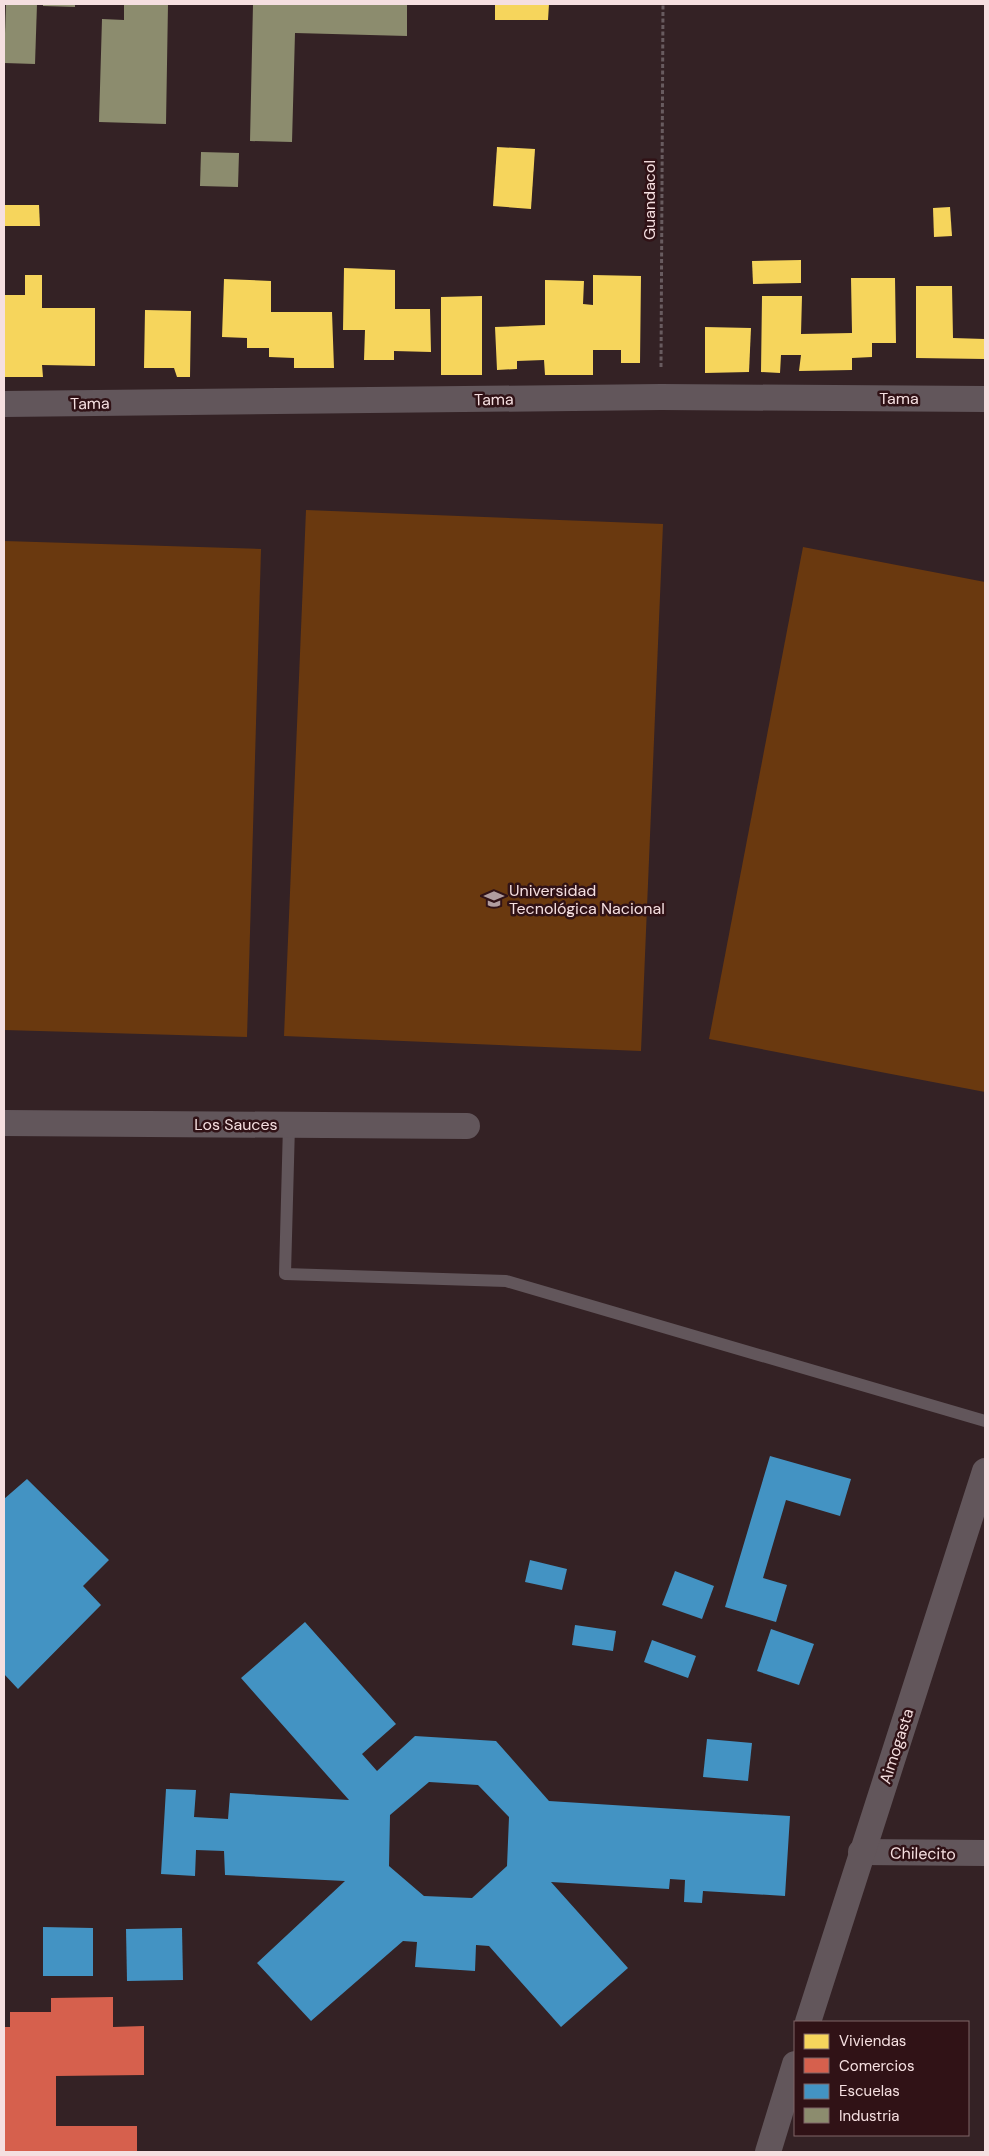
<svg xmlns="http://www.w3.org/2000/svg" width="989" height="2156" viewBox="0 0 989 2156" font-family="'DM Sans',sans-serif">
<rect width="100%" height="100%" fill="#342225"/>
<g fill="#6a390f">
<polygon points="306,510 663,524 641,1051 284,1036"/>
<polygon points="4,541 261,549 247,1037 4,1030"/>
<polygon points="803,547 985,582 985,1092 709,1039"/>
</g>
<g fill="#f6d55c">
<polygon points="495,4 549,4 548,20 495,20"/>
<polygon points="497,147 535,149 531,209 493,206"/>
<polygon points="4,205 39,205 40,226 4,226"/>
<polygon points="950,207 952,236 934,237 933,208"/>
<polygon points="801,260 801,283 753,284 752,261"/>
<polygon points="344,268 395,270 395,309 430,309 431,352 394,351 394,360 364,360 365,330 343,330"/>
<polygon points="25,275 42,275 42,308 95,308 95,366 42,365 43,377 4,377 4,295 25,295"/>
<polygon points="593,275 641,276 640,363 621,363 621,350 593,350 593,375 545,375 544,360 517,361 517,369 497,370 495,327 545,325 545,280 584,281 583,304 593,305"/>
<polygon points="851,278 895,278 896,343 872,343 872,357 852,358 852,370 799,371 801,355 781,355 780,373 761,372 762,296 802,296 801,334 852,333"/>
<polygon points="224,279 271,281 271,312 332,312 334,368 294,368 294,358 269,357 269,348 247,348 247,338 222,337"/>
<polygon points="916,286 952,286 953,338 985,339 985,359 916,358"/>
<polygon points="482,296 482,375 441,375 441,297"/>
<polygon points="145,310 191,311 190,377 177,377 174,368 144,368"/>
<polygon points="705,327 751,328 749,372 705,373"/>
</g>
<polygon fill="#d6604d" points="113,1997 113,2027 144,2026 144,2075 56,2076 56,2126 137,2126 137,2152 4,2152 4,2027 10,2027 10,2012 51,2012 51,1998"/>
<g fill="#4393c3" fill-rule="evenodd">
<polygon points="770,1456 851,1479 840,1516 786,1500 763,1578 787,1585 776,1622 725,1607"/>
<polygon points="27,1479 109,1560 83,1586 101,1605 18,1689 4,1674 4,1499"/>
<polygon points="530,1560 567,1569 562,1590 525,1582"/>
<polygon points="675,1571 714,1586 702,1619 662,1605"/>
<path d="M305,1622l91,102 -34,30 15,17 38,-35 81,5 53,60 241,15 -5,80 -82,-5 -1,12 -18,-1 1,-22 -15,-1 -1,10 -118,-7 77,86 -67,59 -72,-81 -13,-1 -1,26 -60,-4 2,-25 -14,-1 -92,80 -54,-58 88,-82 -120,-6 -1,-24 -28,-1 -1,26 -34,-2 5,-85 30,1 -2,27 34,2 2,-26 119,7 -108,-122zM429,1782l49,3 31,32 -2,49 -35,32 -48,-2 -35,-30 1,-51z"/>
<polygon points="575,1625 616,1631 613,1651 572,1645"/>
<polygon points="771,1629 814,1644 799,1685 757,1671"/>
<polygon points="652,1640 696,1656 688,1678 644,1662"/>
<polygon points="707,1739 752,1743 748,1781 703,1777"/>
<polygon points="43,1927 93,1928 93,1976 43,1976"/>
<polygon points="182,1928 183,1980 127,1981 126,1929"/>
</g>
<g fill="#8c8c6e">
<polygon points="6,4 37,4 35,64 4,63"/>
<polygon points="43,4 75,4 75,7 43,6"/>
<polygon points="124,4 168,4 166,124 99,122 102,19 124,20"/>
<polygon points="253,4 407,4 407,36 295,33 292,142 250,141"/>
<polygon points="201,152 239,153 238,187 200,186"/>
</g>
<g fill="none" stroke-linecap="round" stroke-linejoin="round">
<polyline stroke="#685b5f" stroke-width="3" stroke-dasharray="4 2.5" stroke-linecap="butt" points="661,367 663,4"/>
<polyline stroke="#62565b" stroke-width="12" points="289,1125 285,1274 506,1281 985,1421"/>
<g stroke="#62565b" stroke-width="26">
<polyline points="4,404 661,397 985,399"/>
<polyline points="4,1123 467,1126"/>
<polyline points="861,1852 985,1853"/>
<polyline points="808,2022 985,1471"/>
<polyline points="768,2152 795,2064"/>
</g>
</g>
<defs>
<symbol id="university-bare" viewBox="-9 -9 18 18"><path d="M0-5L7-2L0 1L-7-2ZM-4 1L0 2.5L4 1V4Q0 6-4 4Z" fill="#b19d9f" stroke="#301216" stroke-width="2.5" paint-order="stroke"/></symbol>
</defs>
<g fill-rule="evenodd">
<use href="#university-bare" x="480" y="885" width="28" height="28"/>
</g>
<g text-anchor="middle" stroke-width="5" stroke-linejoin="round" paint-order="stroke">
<g font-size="16" fill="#f5dfe0" stroke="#301216">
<text transform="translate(649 200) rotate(-90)" y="6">Guandacol</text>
<text x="899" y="404">Tama</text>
<text transform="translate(494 399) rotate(-1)" y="6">Tama</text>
<text transform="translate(90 403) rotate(-1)" y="6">Tama</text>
<text x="236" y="1130">Los Sauces</text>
<text transform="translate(896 1746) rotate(-72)" y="6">Aimogasta</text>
<text transform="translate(923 1853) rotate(1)" y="6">Chilecito</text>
</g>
<g font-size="16" fill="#f5dfe0" stroke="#301216" text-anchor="start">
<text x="509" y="896">Universidad<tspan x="509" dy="18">Tecnológica Nacional</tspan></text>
</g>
</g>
<rect width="989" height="2156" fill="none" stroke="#f5dfe0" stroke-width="10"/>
<rect x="794" y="2021" width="175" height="115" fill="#301216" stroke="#7f6467"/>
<rect x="804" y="2034" width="25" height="15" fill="#f6d55c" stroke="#7f6467"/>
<text x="839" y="2046" font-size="15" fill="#f5dfe0">Viviendas</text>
<rect x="804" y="2058" width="25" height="15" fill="#d6604d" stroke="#7f6467"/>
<text x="839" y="2071" font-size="15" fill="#f5dfe0">Comercios</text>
<rect x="804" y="2084" width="25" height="15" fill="#4393c3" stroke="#7f6467"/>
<text x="839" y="2096" font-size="15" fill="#f5dfe0">Escuelas</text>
<rect x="804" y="2108" width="25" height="15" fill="#8c8c6e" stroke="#7f6467"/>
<text x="839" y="2121" font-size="15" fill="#f5dfe0">Industria</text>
</svg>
